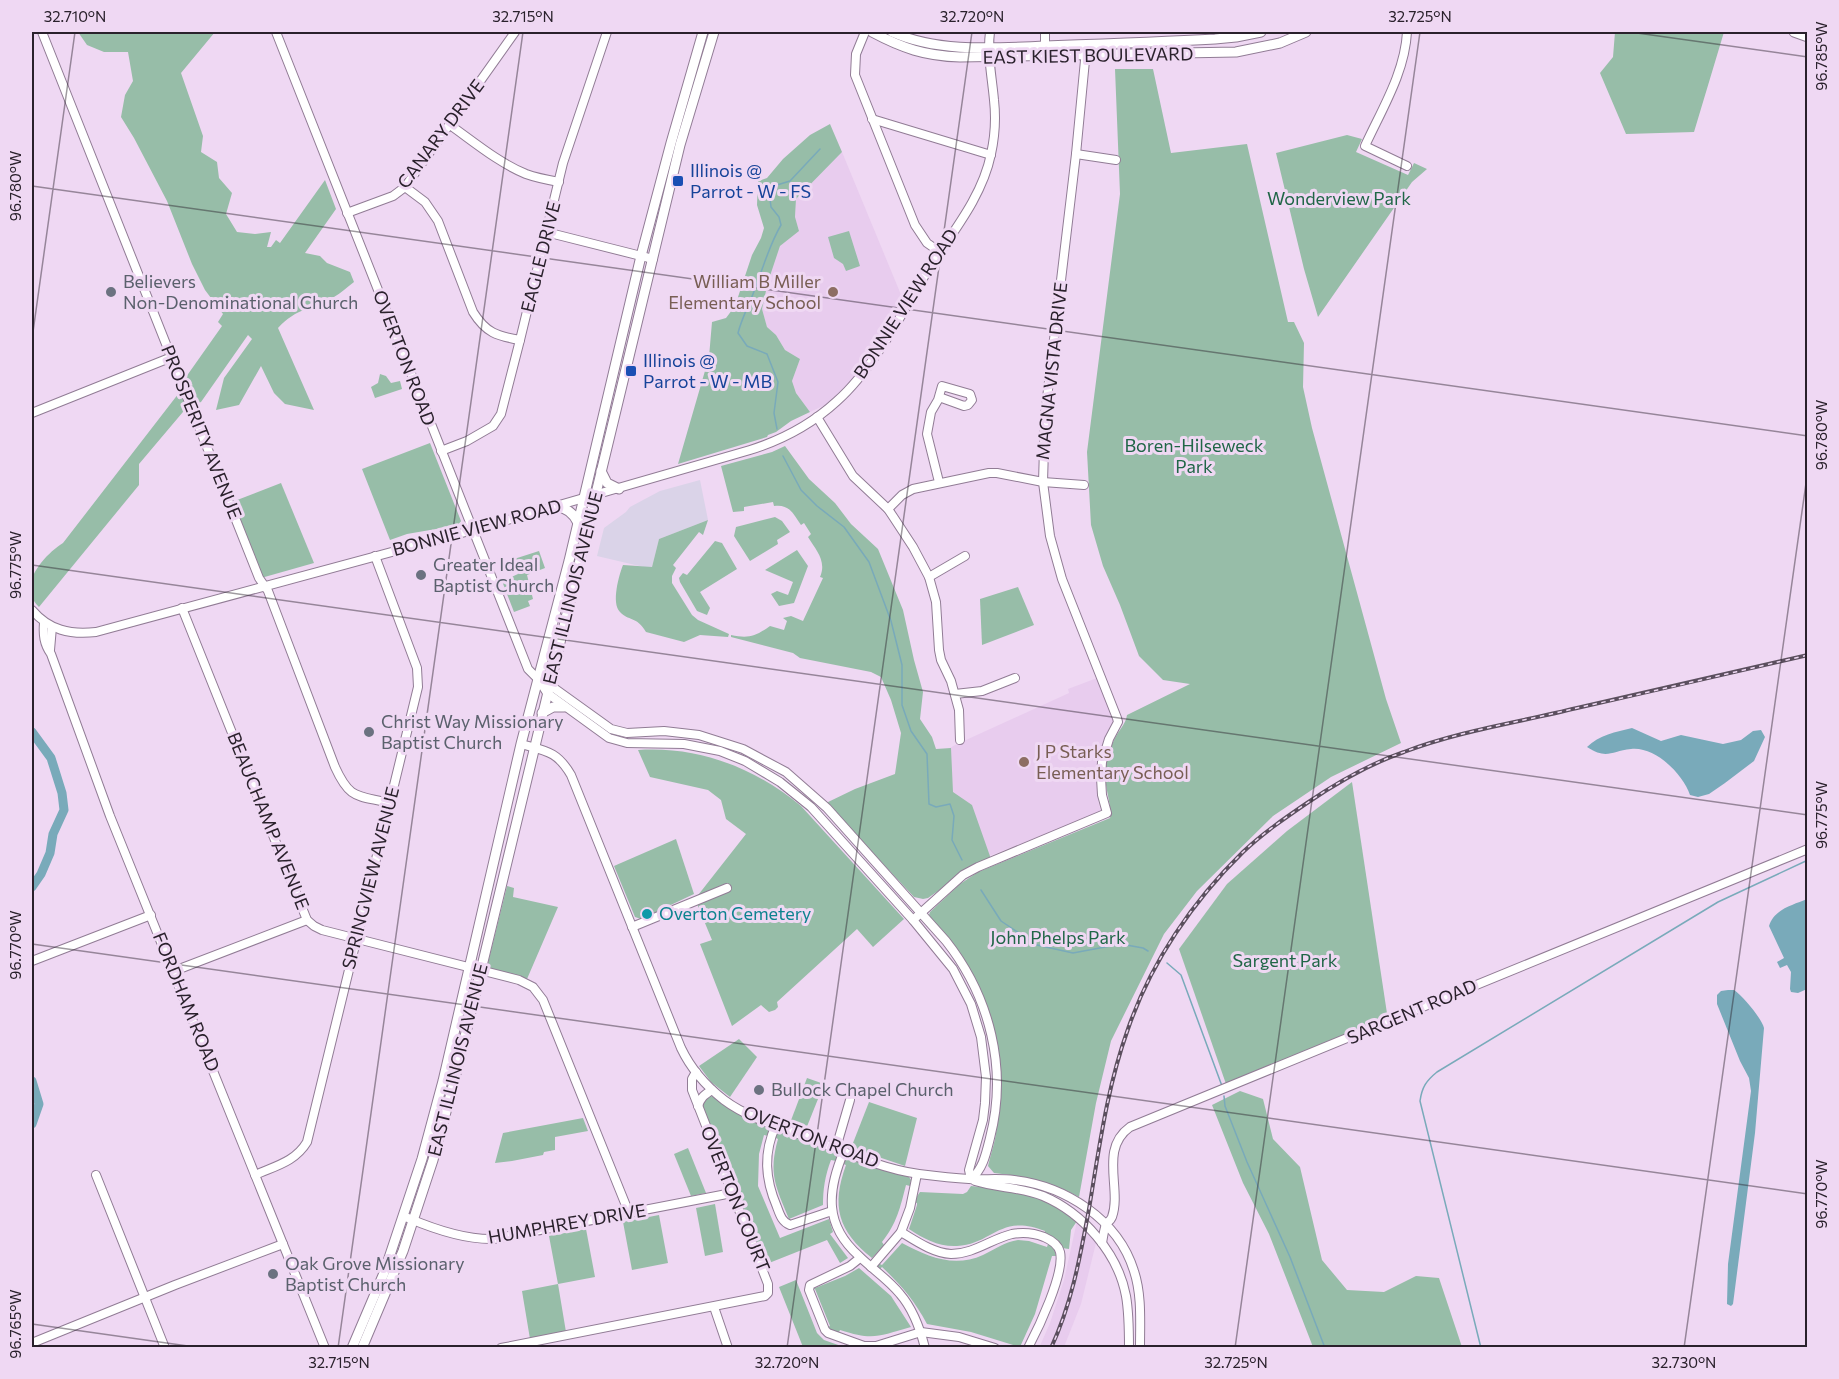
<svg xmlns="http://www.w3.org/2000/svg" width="1839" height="1379" viewBox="0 0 1839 1379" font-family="Commissioner,sans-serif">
<rect width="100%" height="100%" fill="#efd8f3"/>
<polygon fill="#dad3e8" points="700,480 708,520 659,539 652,567 648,568 597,556 604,528 626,512 630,507 660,491"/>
<g fill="#e8ccee">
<polygon points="842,152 904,302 849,384 825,405 810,412 796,393 792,381 800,359 785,350 776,335 767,327 762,309 768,282 780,246 799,230 795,218 796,199"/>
<polygon points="1097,678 1114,718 1101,752 1096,777 1098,801 1101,812 974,862 933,758 955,745 1069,693 1068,689"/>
<polygon points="1077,1221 1096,1243 1081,1304 1064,1347 1039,1348 1050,1323 1064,1280"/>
</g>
<g fill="#97bda8">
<path d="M78,32h137l-34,41 22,63 -2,16 16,10 2,16 13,15 -6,21 11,18 18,2 16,-2 -4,15h4l5,-7 4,3 45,-63 11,29 -31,44 15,3 7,7 23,9 4,10c-7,5 -13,11 -20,15 -21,12 -38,11 -56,31l36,82 -29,-6 -11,-11 -13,-27 -22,39 -23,5 8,-32 28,-39 -4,-4 -47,67 -5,2 -10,-27 36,-51 -4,-4 5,-8 -18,-24 -13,-26 -25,-63 -33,-63 -13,-21 4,-22 8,-14 -5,-29h-24l-17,-7z"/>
<polygon points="1615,32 1724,32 1694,132 1626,134 1600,73 1613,57"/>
<path d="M1115,69h38l18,84 76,-9 41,178h6l10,21 -1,44 9,41 74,271 15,44 -70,34 -58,39 -76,75 -33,43 -53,107 -15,62 -17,94c-28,-15 -54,-21 -85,-24l-6,-7c2,-9 5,-18 7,-27 11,-59 5,-120 -27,-173 -11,-19 -26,-33 -39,-51l1,-3 30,-28 18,-12 132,-54c3,-8 -6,-33 -5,-46 1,-11 4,-22 9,-32 4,-9 12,-16 13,-25l63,-31 -27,-4 -24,-24 -19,-51 -17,-39 -12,-41 -4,-73 33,-258z"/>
<polygon points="830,124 842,152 796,199 795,217 799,231 780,246 768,282 762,309 767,327 776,335 785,350 800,359 792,381 796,393 810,412 791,421 776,432 768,435 767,437 678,464 709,357 712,322 726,318 735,306 752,255 761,238 764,228 757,205 758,181 767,178 783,159 810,135"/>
<polygon points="1347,135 1362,139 1356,152 1408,175 1414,163 1427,169 1412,182 1318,317 1304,269 1276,153"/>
<polygon points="849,231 860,266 846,271 843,264 834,258 828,237"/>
<polygon points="380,374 386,376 391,383 400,381 402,389 375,398 371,387 378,383"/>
<path d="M182,389l6,17 -49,58v21l-100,122c-23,-21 5,-52 24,-64z"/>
<polygon points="430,443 461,521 459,525 407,534 390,540 362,469"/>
<path d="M785,446l24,33 26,24 16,21 27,25 25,61 11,50 9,32 -3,27 12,18 4,12 15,-1 2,44 19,13 19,54 -20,9 -43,30 -5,1 -9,-2 -88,-94 29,-14 40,-15 6,-41 -10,-33 -10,-23 -10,-5 -71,-14 -7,-5 -62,-16v-2c18,4 25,1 39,-9l14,4 3,-9 -4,-3 8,-2 12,5 20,-43 -3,-1c7,-16 -4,-27 -12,-40l3,-3 -7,-11 -3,2c-8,-12 -12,-21 -27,-19l-1,-4 -29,5v4l-11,1 -12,-46 51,-14z"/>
<polygon points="281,483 314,563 261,578 232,502"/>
<polygon points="775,517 782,521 790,532 777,540 778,544 750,561 734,536 736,527"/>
<path d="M708,520l-5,15 -4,-3 -26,33 3,3 -4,8v7l20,32 6,5 31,14 -1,3 -28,-2 -16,7 -38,-10c-9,-16 -18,-11 -26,-20 -9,-9 -1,-37 3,-47l29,2 7,-28z"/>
<polygon points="715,541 722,543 737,569 700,592 710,608 707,615 697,611 680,582 679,578 683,573 687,575"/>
<polygon points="797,550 808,566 794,603 779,606 771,594 777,591 788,595 793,582 765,570"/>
<polygon points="539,551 545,568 527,575 533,599 528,601 530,606 514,612 502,581 518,574 514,559"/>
<polygon points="1018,587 1034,625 982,645 980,599"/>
<path d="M638,750c61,-4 117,18 163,56l103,113 -31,28 -16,-18 -80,73 1,5 -3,3 -6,2 -8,-7 -29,21 -32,-82 12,-4 -17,-41 51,-65 -20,-15 -5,-19 -13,-10 -58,-13z"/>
<polygon points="1352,782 1388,1020 1226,1084 1179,949 1227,884 1287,831"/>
<polygon points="676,839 694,894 641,919 635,917 614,866"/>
<polygon points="507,886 514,888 513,897 558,907 527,979 487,967"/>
<polygon points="739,1039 757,1057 730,1097 711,1082 699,1066"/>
<polygon points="807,1078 824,1084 806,1129 790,1123"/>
<polygon points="1240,1091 1263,1099 1273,1139 1300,1167 1322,1260 1347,1290 1384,1292 1416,1276 1439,1278 1462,1347 1313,1347 1269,1234 1243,1183 1212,1105"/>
<polygon points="709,1095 771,1127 768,1136 764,1135 759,1154 758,1186 780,1238 829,1219 833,1232 830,1234 848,1258 840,1263 827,1240 764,1265 703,1111 702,1104"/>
<polygon points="869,1102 917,1118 905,1166 855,1149 853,1143"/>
<polygon points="583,1118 588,1131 555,1137 555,1150 544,1152 543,1155 512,1161 495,1163 503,1133"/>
<path d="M777,1130l61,25 -2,6 -5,-1c-6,16 -8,29 -8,45l-34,14c-13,-32 -21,-45 -11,-80l-4,-2z"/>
<polygon points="688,1148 706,1193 691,1196 674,1154"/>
<path d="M845,1156l31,12 33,9 2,3 -1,6 -4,-1c-6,23 -9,38 -24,57l2,3 -12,13c-34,-27 -41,-52 -26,-93l-5,-2z"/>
<path d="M971,1186l50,5 31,10 25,20 -6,9 -2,19 -7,-1 -18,-13 1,-4c-45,-18 -52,13 -88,15 -18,1 -33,-7 -48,-17l8,-24v-2l-4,-1 7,-10 43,2 4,-2z"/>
<polygon points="715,1204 723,1252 705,1256 696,1208"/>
<polygon points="659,1215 668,1263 632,1270 623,1222"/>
<polygon points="586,1229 595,1277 558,1284 566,1332 530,1339 522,1291 558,1284 549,1236"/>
<path d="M1018,1240l11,1 18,6 1,-3 6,4 2,8h-4l-17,58 -15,33 -49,-15 -44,-8c-13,-24 -25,-38 -45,-57l-2,2 -4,-2 2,-4 4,2 20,-22c26,14 52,25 81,12 12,-6 22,-13 35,-15z"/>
<path d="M859,1268l32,28 20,31c-33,9 -37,14 -71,3l-2,4 -12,-6 4,-2 -15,-37 -4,1 2,-5 2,3 30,-12z"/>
<polygon points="796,1280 817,1333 824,1340 844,1347 803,1347 779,1287"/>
</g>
<g fill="#79aaba">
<path d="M1632,728l29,13 20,-6 42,9 18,-4 12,-9 8,-1 4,7 -11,24 -29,22 -16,11 -11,3 -8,-2c-7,-21 -35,-49 -59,-46 -20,2 -24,11 -44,-2 12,-12 29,-15 45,-19z"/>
<path d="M1807,899v90l-9,4 -7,-1 -1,-3 1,-17 -4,-7 -7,3 -3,-6 7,-4 -15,-32c5,-17 24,-21 38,-27z"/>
<path d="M1728,990h6c9,6 28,29 30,38l-9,105 -22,171 -2,2 -4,-2 1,-40 23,-173 -2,-13 -9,-17 -23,-57v-9l4,-4z"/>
</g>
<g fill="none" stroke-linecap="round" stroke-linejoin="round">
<g stroke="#79aaba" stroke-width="1.5">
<path d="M777,429l-3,-16 4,-31 -11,-28 -20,-8 -9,-13c3,-12 8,-22 13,-34 11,-26 16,-50 30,-74l-2,-8 -8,-10 -2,-16 8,-6 13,-4 30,-32"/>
<polyline points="783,456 801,490 817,506 844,527 869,562 891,621 902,665 902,705 911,731 927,754 929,804 936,807 950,804 954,816 952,840 962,860"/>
<polyline points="981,890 1001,921 1037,945 1073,953 1121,944 1143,948 1148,951"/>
<polyline points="1167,963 1181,975 1222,1086"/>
<polyline points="1224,1096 1225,1106 1247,1162 1290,1257 1325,1348"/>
<path d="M1481,1348l-61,-247c2,-14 6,-20 17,-29l281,-170 90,-42"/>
</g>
<g stroke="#79aaba" stroke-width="9">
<polyline points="32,732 51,758 62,793 64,810 53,834 50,853 41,874 32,887"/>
<polyline points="32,1081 39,1104 32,1124"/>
</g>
<defs>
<g id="minor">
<path d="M42,32l217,546 9,13 67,176c15,33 22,28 54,36"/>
<polyline points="276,32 528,669 539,680 547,693 609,738 627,743 684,744 720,751 745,761 780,782 811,807 913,920 953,969 971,1004 981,1037 986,1077 985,1103 983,1120 969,1170 971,1179"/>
<polyline points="865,32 856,54 855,75 915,225 927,243 940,252"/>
<polyline points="1045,32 1045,46"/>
<path d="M1407,32c-2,40 -25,77 -42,114l42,20"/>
<polyline points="872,119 991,155"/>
<path d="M450,125c24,17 49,38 76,49 11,4 22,6 33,8"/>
<polyline points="1076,154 1116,160"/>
<path d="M405,187l20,15 13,19 35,91c13,21 24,24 47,28"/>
<polyline points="347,213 393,196 405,187 515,32"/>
<polyline points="546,232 653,259"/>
<polyline points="939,397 964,406 968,405 972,400 970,394 942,386 938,400 931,412 927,434 939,482"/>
<polyline points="32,413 172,357"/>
<polyline points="817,417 853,476 888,509 894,518 913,547 929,577 936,602 939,650 941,660 951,681 959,710 960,740"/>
<polyline points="441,451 467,441 493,426 501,414 520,340 563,163 607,32"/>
<polyline points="888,509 902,495 913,489 989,473 997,473 1043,482 1084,485"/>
<polyline points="929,577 965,556"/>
<polyline points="182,608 307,920 314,926 322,930 519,980 533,987 543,1000 629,1213"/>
<path d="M32,610c17,20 38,25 64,22l377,-102 277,-80c32,-10 62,-26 87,-49 36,-32 66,-89 91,-131 23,-36 54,-72 63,-116 4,-18 5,-36 3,-54 -2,-23 -7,-45 -4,-68"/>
<path d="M44,623c-1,12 0,21 7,31l59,162 215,532"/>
<polyline points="50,650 52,627"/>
<path d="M547,683l64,46 16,4 37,-2 35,4 44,14 43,23 41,36 119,133c44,56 62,128 44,197 -4,16 -7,31 -19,41"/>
<polyline points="955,694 982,691 1015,678"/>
<path d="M521,744c25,7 36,7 50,31l110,273c10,21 25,38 43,52 24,18 56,27 83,37 36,14 74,32 112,37 16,2 33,4 50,5 15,1 29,-1 45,1 51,6 104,39 120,91 8,24 6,51 6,77"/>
<polyline points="913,920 963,875 978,867 1107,813 1102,795 1101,778 1102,762 1109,739 1118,722 1117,718 1062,579 1050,536 1043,482 1045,415 1076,154 1086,50"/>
<polyline points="632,927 727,888"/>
<polyline points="32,961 151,915"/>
<polyline points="174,971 307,920"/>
<path d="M698,1106c3,-9 6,-11 14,-16"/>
<path d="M776,1125c-13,28 -11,54 1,82 3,8 5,15 13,18l42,-14"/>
<polyline points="836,1148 850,1100"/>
<path d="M844,1151c-17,40 -20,74 15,105 13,13 29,23 41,38 13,15 20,34 25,54"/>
<polyline points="96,1175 165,1348"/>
<path d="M255,1175c20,-9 40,-13 52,-33l111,-455 -1,-19 -42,-112"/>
<path d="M975,1181c22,7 46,6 68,15 40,17 75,57 83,100 3,17 3,35 3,52"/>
<path d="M408,1218c26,11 58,22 86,21l238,-46"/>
<path d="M901,1232c15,9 32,21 50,22 23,0 40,-15 61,-20 11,-2 22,-1 32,3 7,3 14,7 16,15 5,21 -22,77 -32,96"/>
<path d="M1102,1243c1,-6 2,-13 4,-19 2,-2 5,-4 6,-7 10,-28 -13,-68 18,-90l678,-278"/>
<polyline points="860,1258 850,1266 810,1285 809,1290 825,1330 828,1333 864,1346 876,1346 921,1332 959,1337 995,1348"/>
<polyline points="871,1267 901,1232 910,1208 917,1174"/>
<polyline points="714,1307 728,1348"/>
<polyline points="32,1343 175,1285 283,1244"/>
<polyline points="501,1348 765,1296 768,1293 768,1284 692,1090 692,1079 696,1072"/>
</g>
<g id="major">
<path d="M872,32c30,16 53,24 88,25l276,-5 44,-9 26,-11"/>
<path d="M892,32c47,21 103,16 154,14 56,-2 113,-4 169,-7l21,-2 25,-5"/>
<polyline points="1794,32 1808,37"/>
<polyline points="601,471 607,483 619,489"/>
<path d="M557,507c11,1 17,7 21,16"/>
<polyline points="542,713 553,707 564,707"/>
<polyline points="352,1348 384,1273 422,1159 443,1081 521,744 569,561 641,256 671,143 703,32"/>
<polyline points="362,1348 403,1251 433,1160 454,1082 680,145 714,32"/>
</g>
</defs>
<use href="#minor" stroke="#917c95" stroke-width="10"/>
<use href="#major" stroke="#917c95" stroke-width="11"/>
<use href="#minor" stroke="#fff" stroke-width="8"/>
<use href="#major" stroke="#fff" stroke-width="9"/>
<defs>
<path id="rail" d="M1051,1348c21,-45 29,-91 38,-139 10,-60 18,-122 39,-180 23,-67 65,-128 115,-177 20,-19 42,-34 64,-49 31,-21 62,-39 97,-51 55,-21 116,-30 173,-44 77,-17 154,-35 231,-53"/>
</defs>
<use href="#rail" stroke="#5b4f5e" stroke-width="4"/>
<use href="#rail" stroke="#efd8f3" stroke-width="1.5" stroke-dasharray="4.5" stroke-linecap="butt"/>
</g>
<path fill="none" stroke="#2a212c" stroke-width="1.5" stroke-opacity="0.45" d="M1630,32l178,25M32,186l1776,250M32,339l43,-307M32,565l1776,250M32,944l1776,250M32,1324l170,24M338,1348l185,-1316M787,1348l185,-1316M1235,1348l185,-1316M1684,1348l124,-879"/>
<g fill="#1a4fb4" stroke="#efd8f3" stroke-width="2">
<rect x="672" y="175" width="12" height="12" rx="3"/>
<rect x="625" y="365" width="12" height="12" rx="3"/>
</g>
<g fill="#6b7280" stroke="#efd8f3" stroke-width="2">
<circle cx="111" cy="292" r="6"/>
<circle cx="421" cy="575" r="6"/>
<circle cx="369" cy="732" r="6"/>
<circle cx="759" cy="1090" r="6"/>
<circle cx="273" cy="1274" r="6"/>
</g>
<g fill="#8d6e63" stroke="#efd8f3" stroke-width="2">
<circle cx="833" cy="292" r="6"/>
<circle cx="1024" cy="762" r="6"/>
</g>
<circle fill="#0f9aa8" stroke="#efd8f3" stroke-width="2" cx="647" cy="914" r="6"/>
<g text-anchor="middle" stroke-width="6" stroke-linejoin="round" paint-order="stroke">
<g font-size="18" fill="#2a212c" stroke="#efd8f3">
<text transform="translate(1088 56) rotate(-1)" y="6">EAST KIEST BOULEVARD</text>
<text transform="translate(441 134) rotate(-53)" y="6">CANARY DRIVE</text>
<text transform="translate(541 257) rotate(-76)" y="6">EAGLE DRIVE</text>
<text transform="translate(906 304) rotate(-57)" y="6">BONNIE VIEW ROAD</text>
<text transform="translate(404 358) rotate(69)" y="6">OVERTON ROAD</text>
<text transform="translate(1052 371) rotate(-84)" y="6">MAGNA VISTA DRIVE</text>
<text transform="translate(201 432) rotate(68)" y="6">PROSPERITY AVENUE</text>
<text transform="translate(477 528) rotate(-15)" y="6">BONNIE VIEW ROAD</text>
<text transform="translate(573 588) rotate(-76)" y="6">EAST ILLINOIS AVENUE</text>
<text transform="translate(268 821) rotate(68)" y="6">BEAUCHAMP AVENUE</text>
<text transform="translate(371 878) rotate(-76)" y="6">SPRINGVIEW AVENUE</text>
<text transform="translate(186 1002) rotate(68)" y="6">FORDHAM ROAD</text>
<text transform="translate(1412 1012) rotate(-23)" y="6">SARGENT ROAD</text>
<text transform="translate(458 1060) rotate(-76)" y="6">EAST ILLINOIS AVENUE</text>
<text transform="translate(811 1137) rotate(21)" y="6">OVERTON ROAD</text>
<text transform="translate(735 1199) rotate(68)" y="6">OVERTON COURT</text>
<text transform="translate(567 1224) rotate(-10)" y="6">HUMPHREY DRIVE</text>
</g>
<g font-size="18" fill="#164399" stroke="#efd8f3" text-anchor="start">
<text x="690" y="177">Illinois @<tspan x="690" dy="21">Parrot - W - FS</tspan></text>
<text x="643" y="367">Illinois @<tspan x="643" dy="21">Parrot - W - MB</tspan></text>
</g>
<g font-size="18" fill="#206647" stroke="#efd8f3">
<text x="1339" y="205">Wonderview Park</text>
<text x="1194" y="452">Boren-Hilseweck<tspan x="1194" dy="21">Park</tspan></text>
<text x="1058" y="944">John Phelps Park</text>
<text x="1285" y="967">Sargent Park</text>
</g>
<g font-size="18" fill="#5b616d" stroke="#efd8f3" text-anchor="start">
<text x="123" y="288">Believers<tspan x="123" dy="21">Non-Denominational Church</tspan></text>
<text x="433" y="571">Greater Ideal<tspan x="433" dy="21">Baptist Church</tspan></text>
<text x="381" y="728">Christ Way Missionary<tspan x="381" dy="21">Baptist Church</tspan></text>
<text x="771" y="1096">Bullock Chapel Church</text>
<text x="285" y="1270">Oak Grove Missionary<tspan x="285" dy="21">Baptist Church</tspan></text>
</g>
<g font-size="18" fill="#785e54" stroke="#efd8f3" text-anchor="end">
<text x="821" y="288">William B Miller<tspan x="821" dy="21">Elementary School</tspan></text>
<text x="1036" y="758" text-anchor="start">J P Starks<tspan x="1036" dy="21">Elementary School</tspan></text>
</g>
<g font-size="18" fill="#0d838f" stroke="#efd8f3" text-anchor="start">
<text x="659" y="920">Overton Cemetery</text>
</g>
</g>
<rect width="1839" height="1379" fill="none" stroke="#efd8f3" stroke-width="66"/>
<rect x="33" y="33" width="1773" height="1313" fill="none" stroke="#2a212c" stroke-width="2"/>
<g font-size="15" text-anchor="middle" fill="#2a212c">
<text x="75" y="22">32.710°N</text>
<text x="523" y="22">32.715°N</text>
<text x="972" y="22">32.720°N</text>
<text x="1420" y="22">32.725°N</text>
<text transform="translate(1822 56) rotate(-90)" y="5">96.785°W</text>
<text transform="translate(16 186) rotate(-90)" y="5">96.780°W</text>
<text transform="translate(1822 435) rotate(-90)" y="5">96.780°W</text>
<text transform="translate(16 565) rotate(-90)" y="5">96.775°W</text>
<text transform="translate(1822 815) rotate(-90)" y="5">96.775°W</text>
<text transform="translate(16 945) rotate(-90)" y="5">96.770°W</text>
<text transform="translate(1822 1194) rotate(-90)" y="5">96.770°W</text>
<text transform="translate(16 1324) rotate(-90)" y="5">96.765°W</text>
<text x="339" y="1368">32.715°N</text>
<text x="787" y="1368">32.720°N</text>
<text x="1236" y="1368">32.725°N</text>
<text x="1684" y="1368">32.730°N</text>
</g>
</svg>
